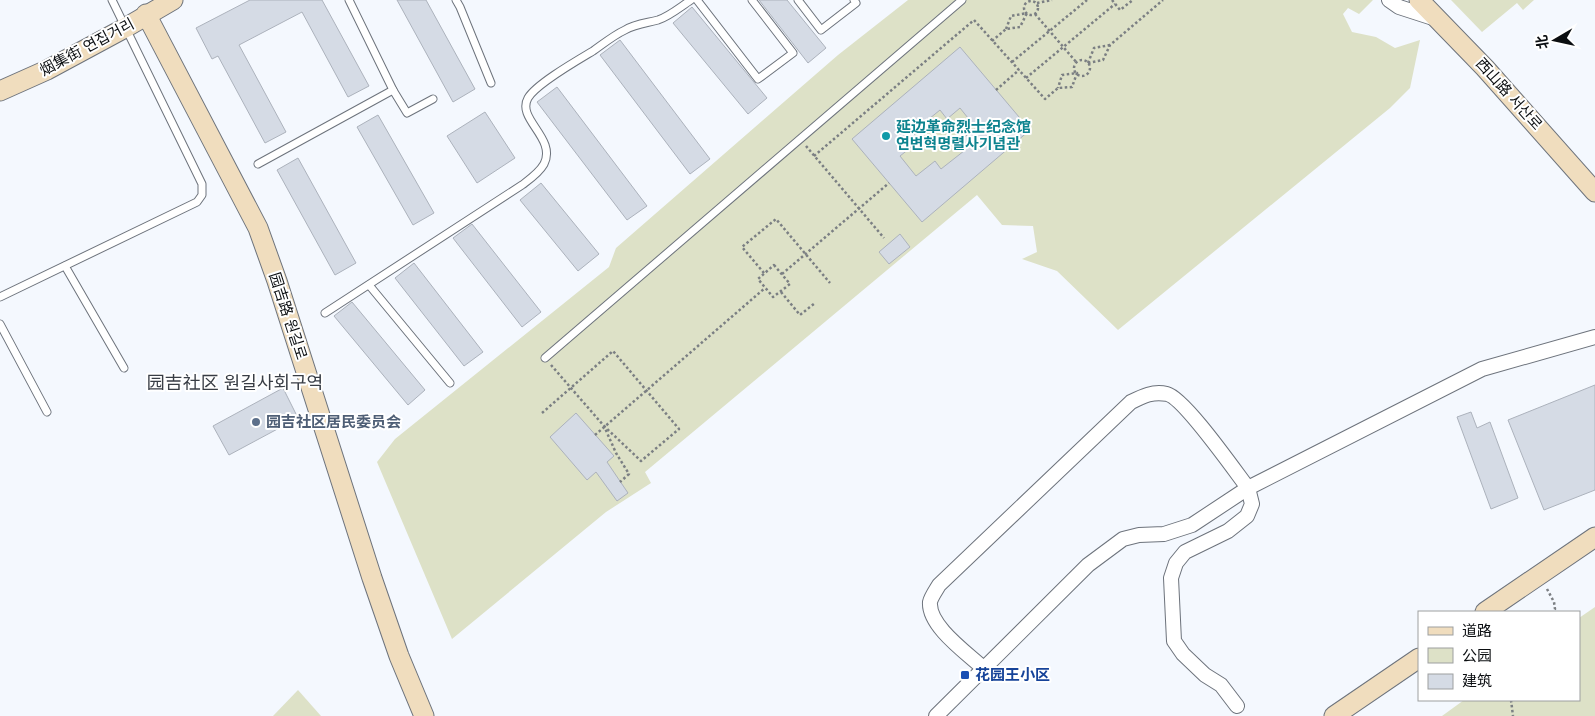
<svg xmlns="http://www.w3.org/2000/svg" width="1595" height="716" viewBox="0 0 1595 716" font-family="Quicksand,'Noto Sans SC','Noto Sans KR',sans-serif">
<rect width="100%" height="100%" fill="#f4f8fe"/>
<g fill="#dde1c7">
<polygon points="908,0 1373,0 1359,14 1348,8 1343,14 1352,32 1376,37 1395,48 1420,40 1410,88 1390,108 1118,330 1057,271 1022,259 1037,252 1033,226 1002,225 977,195 645,472 651,483 606,512 452,639 377,462 395,439 609,267 616,248 838,55"/>
<polygon points="1451,0 1534,0 1523,10 1517,3 1482,32"/>
<polygon points="1595,607 1595,716 1442,716 1464,700 1579,700 1579,618"/>
<polygon points="298,690 321,716 273,716"/>
</g>
<g fill="#d5dbe5" stroke="#acb2bc" fill-rule="evenodd">
<polygon points="250,0 322,0 369,86 348,97 302,12 239,45 286,132 265,143 218,56 212,59 196,28"/>
<polygon points="397,0 426,0 475,89 453,102"/>
<polygon points="759,0 787,0 826,48 808,63"/>
<polygon points="692,7 767,98 748,114 673,23"/>
<polygon points="620,40 710,159 690,174 600,55"/>
<path d="M960,47l70,83 -108,92 -70,-83zM960,108l16,20 -14,11 7,8 -28,22 -6,-8 -19,15 -16,-20 19,-15 -6,-9 27,-22 7,9z"/>
<polygon points="557,87 647,206 627,220 537,102"/>
<polygon points="485,112 515,158 477,183 447,136"/>
<polygon points="378,115 434,213 413,225 357,127"/>
<polygon points="298,158 356,263 335,275 277,170"/>
<polygon points="541,183 599,254 578,271 520,200"/>
<polygon points="472,224 541,312 522,327 453,238"/>
<polygon points="900,234 910,247 889,264 879,252"/>
<polygon points="414,263 483,352 464,366 395,278"/>
<polygon points="352,302 425,390 408,405 334,316"/>
<polygon points="1595,385 1595,490 1544,510 1508,420"/>
<polygon points="283,388 298,418 229,455 213,426"/>
<polygon points="1471,412 1477,428 1490,422 1518,498 1491,509 1457,417"/>
<polygon points="576,413 614,456 607,462 628,493 617,501 596,472 587,480 550,437"/>
</g>
<g fill="none" stroke-linecap="round" stroke-linejoin="round">
<defs>
<g id="lane">
<polyline points="349,0 393,90 407,113 433,99"/>
<polyline points="456,0 460,7 491,83"/>
<polyline points="697,0 758,79 793,53 752,0"/>
<polyline points="798,0 821,30 856,3 854,0"/>
<polyline points="258,164 393,90"/>
<polyline points="65,266 124,368"/>
<polyline points="369,285 450,383"/>
<polyline points="0,297 197,202 202,195 202,184 112,0"/>
<path d="M325,313l197,-128c8,-6 17,-12 22,-21 13,-26 -28,-45 -16,-66 8,-14 50,-38 65,-47 10,-7 21,-16 32,-21 10,-6 22,-7 33,-10 12,-4 22,-13 33,-20"/>
<polyline points="0,324 47,412"/>
<polyline points="545,358 962,0"/>
</g>
<g id="street">
<polyline points="1389,0 1399,7 1436,19"/>
<path d="M983,668c-16,-15 -55,-42 -53,-66 1,-5 6,-12 9,-17l192,-183c12,-6 22,-11 36,-8 17,4 68,77 81,94l4,16 -5,12 -19,15 -43,21 -9,11 -5,15 3,63 9,13 22,21 16,10 16,21"/>
<polyline points="936,716 1088,565 1123,539 1139,535 1164,534 1192,525 1248,488 1482,369 1595,337"/>
</g>
<g id="secondary">
<polyline points="1419,0 1485,68 1595,192"/>
<polyline points="146,14 258,228 277,281 372,578 399,656 424,716"/>
<polyline points="0,91 47,70 125,28 173,0"/>
<polyline points="1485,612 1595,537"/>
<polyline points="1334,716 1419,658"/>
</g>
</defs>
<use href="#lane" stroke="#6d737c" stroke-width="9"/>
<use href="#street" stroke="#6d737c" stroke-width="16"/>
<use href="#secondary" stroke="#6d737c" stroke-width="21"/>
<g stroke="#7b7f83" stroke-width="2.5" stroke-dasharray="2.5 2.5" stroke-linecap="butt">
<polyline points="1112,0 1120,10 1133,0"/>
<circle cx="1031" cy="8" r="7"/>
<polyline points="1037,3 1052,0"/>
<polyline points="1035,14 1077,63"/>
<polyline points="1006,29 1011,16 1027,13"/>
<polyline points="992,41 1006,29 1020,27 1027,13"/>
<circle cx="1082" cy="68" r="8"/>
<polyline points="1012,62 1087,0"/>
<polyline points="1088,63 1103,60 1110,45 1163,0"/>
<polyline points="1088,63 1094,48 1110,45"/>
<polyline points="1026,78 1115,4"/>
<polyline points="996,90 1019,70"/>
<polyline points="806,146 884,238"/>
<polyline points="814,156 974,20 1045,99 1058,88 1072,87 1077,73 1062,75 1058,88"/>
<polygon points="774,265 790,284 773,297 758,279"/>
<polyline points="764,273 742,247 776,219 830,283"/>
<polyline points="782,274 889,183"/>
<polyline points="781,292 800,315 815,303"/>
<polyline points="551,365 604,426 616,453 629,474 620,482"/>
<polyline points="542,413 613,351 679,429 641,461 604,426"/>
<polyline points="595,435 765,288"/>
<polyline points="1547,589 1554,602 1555,609 1553,612"/>
<polyline points="1511,700 1513,716"/>
</g>
<use href="#lane" stroke="#fff" stroke-width="7"/>
<use href="#street" stroke="#fff" stroke-width="14"/>
<use href="#secondary" stroke="#f0ddbe" stroke-width="19"/>
</g>
<circle fill="#0f9aa8" stroke="#fff" stroke-width="2" cx="886" cy="136" r="5"/>
<circle fill="#5c6f8a" stroke="#fff" stroke-width="2" cx="256" cy="422" r="5"/>
<rect fill="#1a4fb4" stroke="#fff" stroke-width="2" x="960" y="670" width="10" height="10" rx="2.5"/>
<g text-anchor="middle" stroke-width="4" stroke-linejoin="round" paint-order="stroke">
<g font-size="15" fill="#0b0e11" stroke="#fff">
<text transform="translate(87 47) rotate(-28)" y="5">烟集街 연집거리</text>
<text transform="translate(1509 94) rotate(48)" y="5">西山路 서산로</text>
<text transform="translate(288 316) rotate(72)" y="5">园吉路 원길로</text>
</g>
<g font-size="15" font-weight="bold" fill="#0d838f" stroke="#fff" text-anchor="start">
<text x="896" y="132">延边革命烈士纪念馆<tspan x="896" dy="17">연변혁명렬사기념관</tspan></text>
</g>
<g font-size="15" font-weight="bold" fill="#4e5e75" stroke="#fff" text-anchor="start">
<text x="266" y="427">园吉社区居民委员会</text>
</g>
<g font-size="15" font-weight="bold" fill="#164399" stroke="#fff" text-anchor="start">
<text x="975" y="680">花园王小区</text>
</g>
<g font-size="18" fill="#383d45" stroke="#fff">
<text x="235" y="389">园吉社区 원길사회구역</text>
</g>
</g>
<rect x="1418" y="611" width="162" height="90" fill="#ffffff" stroke="#9d9fa0"/>
<rect x="1428" y="627" width="25" height="8" fill="#f0ddbe" stroke="#9d9fa0"/>
<text x="1462" y="636" font-size="15" fill="#0b0e11">道路</text>
<rect x="1428" y="648" width="25" height="15" fill="#dde1c7" stroke="#9d9fa0"/>
<text x="1462" y="661" font-size="15" fill="#0b0e11">公园</text>
<rect x="1428" y="674" width="25" height="15" fill="#d5dbe5" stroke="#9d9fa0"/>
<text x="1462" y="686" font-size="15" fill="#0b0e11">建筑</text>
<g transform="translate(1555 40) rotate(261)" stroke="#ffffff" stroke-width="4" paint-order="stroke">
<path d="M0-4L9 19L0 12L-9 19Z" fill="#0b0e11"/>
<text y="-8" font-size="14" font-weight="bold" text-anchor="middle" fill="#0b0e11">北</text>
</g>
</svg>
